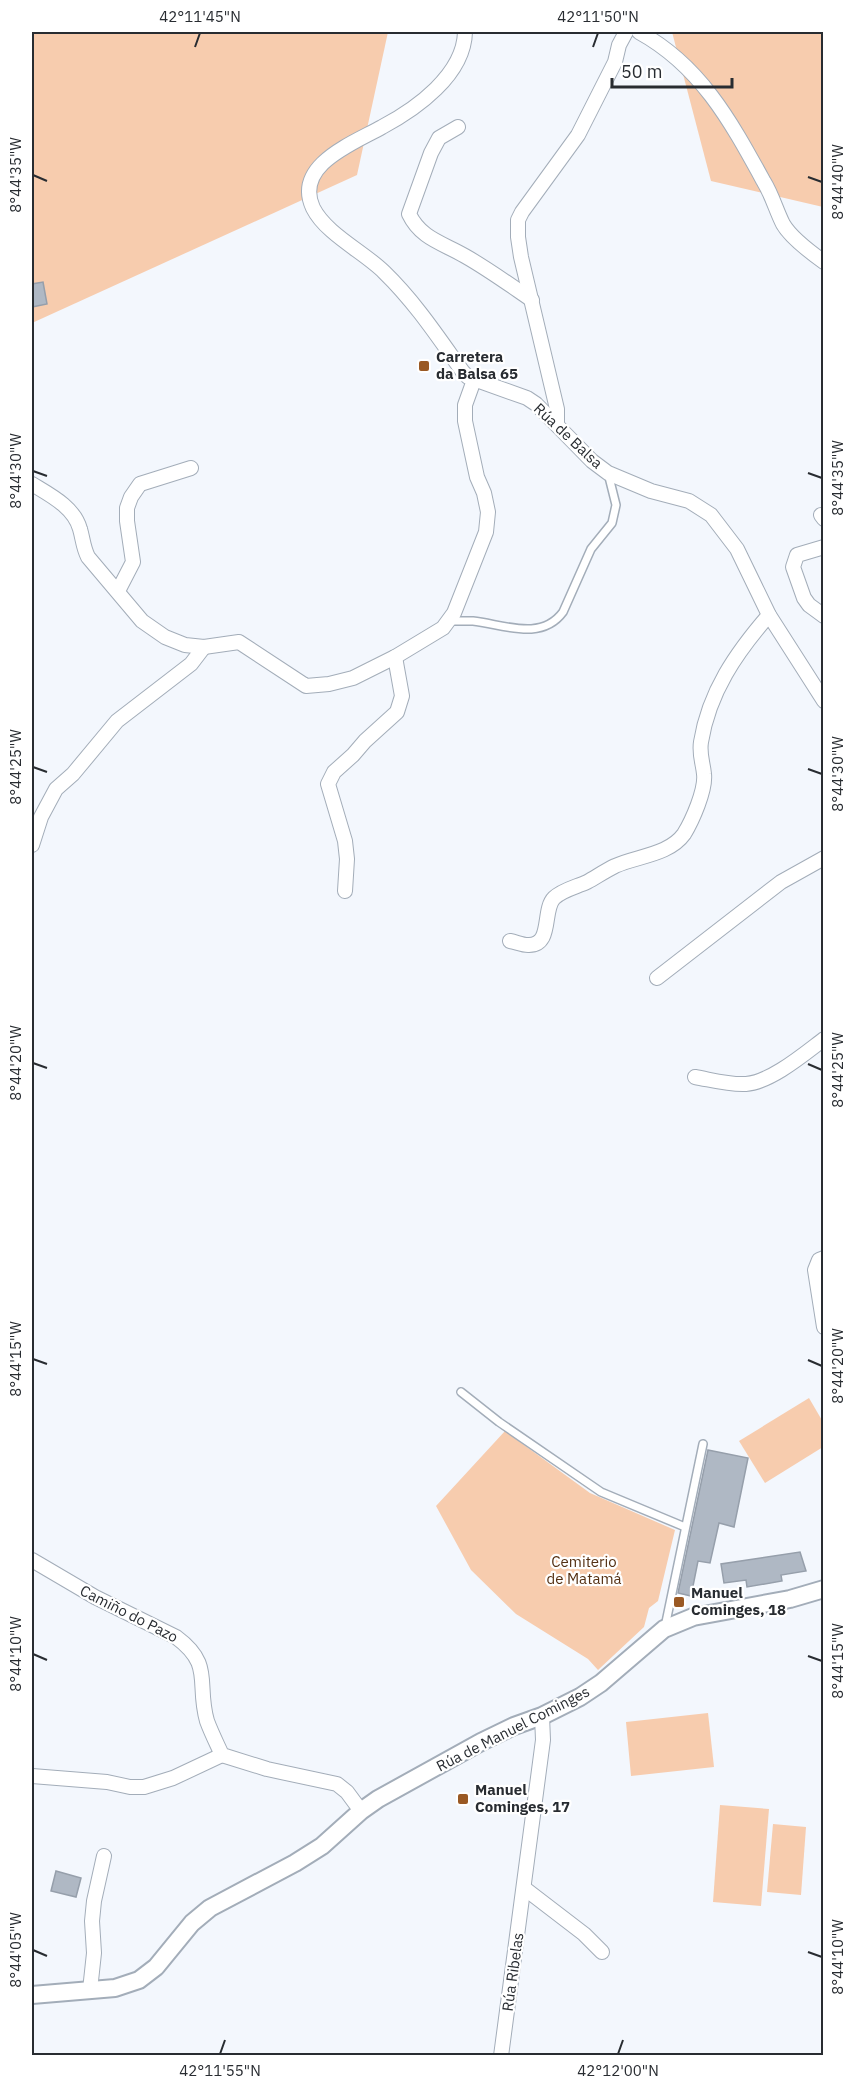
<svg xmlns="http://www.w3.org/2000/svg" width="855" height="2087" viewBox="0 0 855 2087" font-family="'IBM Plex Sans',sans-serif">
<rect width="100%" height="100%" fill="#f3f7fd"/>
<g fill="#f7ccae">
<polygon points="32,32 388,32 357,175 32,323"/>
<polygon points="672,32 823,32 823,207 711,181"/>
<polygon points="809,1398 823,1422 823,1447 765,1483 739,1441"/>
<polygon points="505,1431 590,1493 675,1530 658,1601 649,1608 644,1627 598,1670 588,1659 516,1614 471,1570 436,1506"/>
<polygon points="708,1713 714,1767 631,1776 626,1722"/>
<polygon points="720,1805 769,1809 761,1906 713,1902"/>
<polygon points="773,1824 806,1827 801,1895 767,1892"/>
</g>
<g fill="#afb8c4" stroke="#969fab" stroke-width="1.5">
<polygon points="43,282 47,304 32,307 32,284"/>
<polygon points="708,1450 748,1458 734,1527 719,1523 710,1563 698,1561 691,1596 678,1593"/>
<polygon points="800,1552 806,1571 781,1575 782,1581 747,1587 746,1580 724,1583 721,1564"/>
<polygon points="56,1871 81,1878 76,1897 51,1891"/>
</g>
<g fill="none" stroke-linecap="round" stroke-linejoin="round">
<defs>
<g id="service">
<path d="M449,621c8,0 16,0 24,0 29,3 68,21 90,-9l28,-63 21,-26 4,-18 -8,-32"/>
<polyline points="461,1392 499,1422 601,1492 685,1527"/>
<polyline points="665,1627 703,1444"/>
</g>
<g id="minor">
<path d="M465,32c-1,43 -49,77 -83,95 -28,16 -89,38 -69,81 13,26 51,44 71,64 31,30 54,65 79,100l5,5 59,21 9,6 56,57 16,12 43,18 38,10 22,14 26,34 32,66 55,86"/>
<path d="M639,32c62,34 92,90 125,150 8,13 12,28 19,42 8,14 27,28 41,38"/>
<path d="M458,127l-19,11 -8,15 -22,61c12,25 34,29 56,42 23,13 45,29 67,44"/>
<polyline points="557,424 557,409 521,257 518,237 518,220 522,212 578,135 615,62 619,45 626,32"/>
<path d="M32,484c18,11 42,23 48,45 3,10 3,18 8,28l54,64 23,16 20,8 19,2 35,-5 67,44 23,-2 24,-6 42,-21 48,-29 11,-15 32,-81 2,-20 -4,-19 -7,-16 -12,-56v-16l9,-25"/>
<polyline points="821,515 824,519"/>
<polyline points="824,547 797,555 793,567 804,598 809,605 824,616"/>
<polyline points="118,591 133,562 127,521 127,508 131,497 140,484 191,468"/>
<polyline points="32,845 41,817 56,789 73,774 117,721 191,664 204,647"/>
<polyline points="345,891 347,859 345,841 328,784 334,772 353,755 365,741 397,712 402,696 395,657"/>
<path d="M510,941c6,1 12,4 18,4 25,1 14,-35 26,-47 8,-8 22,-11 33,-16 9,-5 18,-11 28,-16 22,-10 54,-11 69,-32 8,-13 22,-44 20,-60 -1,-11 -5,-20 -3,-32 8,-50 35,-89 68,-127"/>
<polyline points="657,978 781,882 824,858"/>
<path d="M695,1077c17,3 34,8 51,7 25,-2 58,-30 78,-45"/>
<polyline points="824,1258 819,1260 815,1270 824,1327"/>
<path d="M32,1560l63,37 81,40c38,28 20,46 31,84 4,11 10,23 15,34l45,14 70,15 10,8 14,19"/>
<polyline points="32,1776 107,1782 130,1787 144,1787 173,1778 222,1755"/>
<polyline points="524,1888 584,1934 602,1952"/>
<polyline points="90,1990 94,1953 92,1921 94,1901 104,1856"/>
<polyline points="501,2056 543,1740 542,1716"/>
</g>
<polyline id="tertiary" points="32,1995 115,1988 139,1980 156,1967 192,1923 210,1908 295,1863 322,1846 361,1811 378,1799 481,1742 514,1726 542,1716 580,1697 601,1683 664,1629 693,1617 790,1599 824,1589"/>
</defs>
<use href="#service" stroke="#a3adb9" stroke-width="10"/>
<use href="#minor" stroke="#a3adb9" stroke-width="16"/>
<use href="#tertiary" stroke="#a3adb9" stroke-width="20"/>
<use href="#service" stroke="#fff" stroke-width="7"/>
<use href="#minor" stroke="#fff" stroke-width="14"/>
<use href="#tertiary" stroke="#fff" stroke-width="16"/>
</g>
<path fill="none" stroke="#282c31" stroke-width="2" d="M195,47l5,-14M593,47l5,-14M33,175l14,6M808,177l14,5M33,471l14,5M808,473l14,5M33,767l14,5M808,769l14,5M33,1063l14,5M808,1064l14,6M33,1359l14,5M808,1360l14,6M33,1654l14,6M808,1656l14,5M33,1950l14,6M808,1952l14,5M220,2054l5,-14M618,2054l5,-14"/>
<g fill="#9a5924" stroke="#fff" stroke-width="2">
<rect x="418" y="360" width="12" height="12" rx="3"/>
<rect x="673" y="1596" width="12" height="12" rx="3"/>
<rect x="457" y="1793" width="12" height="12" rx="3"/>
</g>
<g text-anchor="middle" stroke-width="4.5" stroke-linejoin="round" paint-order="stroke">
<g font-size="15" font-weight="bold" fill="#282c31" stroke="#fff" text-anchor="start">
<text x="436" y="362">Carretera<tspan x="436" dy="17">da Balsa 65</tspan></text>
<text x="691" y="1598">Manuel<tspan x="691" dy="17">Cominges, 18</tspan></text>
<text x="475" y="1795">Manuel<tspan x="475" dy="17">Cominges, 17</tspan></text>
</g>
<g font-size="15" fill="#282c31" stroke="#fff">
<text transform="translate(568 436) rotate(43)" y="5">Rúa de Balsa</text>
<text transform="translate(129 1614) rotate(27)" y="5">Camiño do Pazo</text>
<text transform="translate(513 1729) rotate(-27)" y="5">Rúa de Manuel Cominges</text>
<text transform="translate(513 1972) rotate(-82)" y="5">Rúa Ribelas</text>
</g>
<g font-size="15" fill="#543013" stroke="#fff">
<text x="584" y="1567">Cemiterio<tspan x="584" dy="17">de Matamá</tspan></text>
</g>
</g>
<rect width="855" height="2087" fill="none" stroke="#ffffff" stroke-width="66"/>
<path d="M612 78v9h120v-9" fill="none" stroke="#282c31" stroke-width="3"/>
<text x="621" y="78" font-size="18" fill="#282c31" stroke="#ffffff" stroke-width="4.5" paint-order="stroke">50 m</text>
<rect x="33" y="33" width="789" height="2021" fill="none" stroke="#282c31" stroke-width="2"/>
<g font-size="15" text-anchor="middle" fill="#282c31">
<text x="200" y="22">42°11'45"N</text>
<text x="598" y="22">42°11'50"N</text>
<text transform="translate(16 175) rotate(-90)" y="5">8°44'35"W</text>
<text transform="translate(838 182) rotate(-90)" y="5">8°44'40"W</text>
<text transform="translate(16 471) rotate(-90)" y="5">8°44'30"W</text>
<text transform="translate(838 478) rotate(-90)" y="5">8°44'35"W</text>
<text transform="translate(16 767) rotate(-90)" y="5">8°44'25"W</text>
<text transform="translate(838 774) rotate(-90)" y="5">8°44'30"W</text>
<text transform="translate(16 1063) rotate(-90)" y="5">8°44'20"W</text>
<text transform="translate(838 1070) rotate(-90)" y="5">8°44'25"W</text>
<text transform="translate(16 1359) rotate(-90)" y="5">8°44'15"W</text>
<text transform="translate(838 1366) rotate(-90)" y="5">8°44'20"W</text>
<text transform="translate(16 1654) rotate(-90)" y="5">8°44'10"W</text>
<text transform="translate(838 1661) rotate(-90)" y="5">8°44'15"W</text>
<text transform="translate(16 1950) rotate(-90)" y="5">8°44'05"W</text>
<text transform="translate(838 1957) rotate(-90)" y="5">8°44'10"W</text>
<text x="220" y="2076">42°11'55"N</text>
<text x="618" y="2076">42°12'00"N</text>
</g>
</svg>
